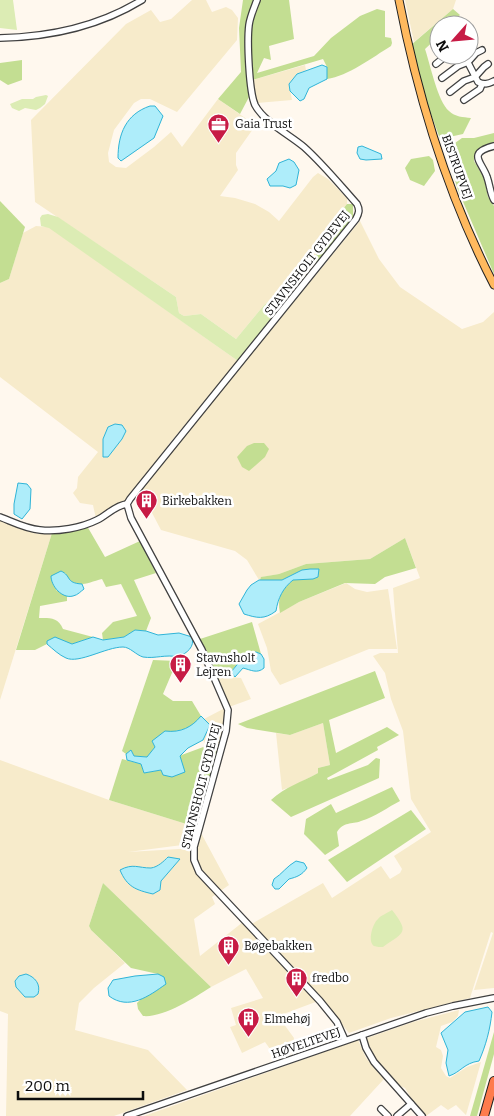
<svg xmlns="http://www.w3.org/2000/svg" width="494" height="1116" viewBox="0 0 494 1116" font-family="Bitter,serif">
<rect width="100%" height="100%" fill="#fff8ee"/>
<g fill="#f7ebcb">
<polygon points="192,0 206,0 212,12 226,7 232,10 238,18 237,40 177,112 150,99 141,99 134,103 114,130 108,153 109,162 116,167 126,168 154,147 171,132 182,147 218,99 248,120 250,129 253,129 236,153 236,165 238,170 220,196 235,198 255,204 269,212 279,221 313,177 318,173 328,179 347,198 347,204 316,242 316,264 292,297 270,300 264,305 236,339 201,314 184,316 179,313 176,297 35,202 31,120 126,24 151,10 160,22 171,19"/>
<polygon points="405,0 456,0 453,9 414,42"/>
<polygon points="305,65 306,70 297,74 289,84 292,100 257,103 252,80"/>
<polygon points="360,221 379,259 400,287 462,329 483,322 494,312 494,988 474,990 493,933 491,932 470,998 391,1018 349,1033 321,1000 278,1016 294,1038 292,1048 275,1056 265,1042 242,1053 230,1027 236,1025 231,1008 263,998 246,969 211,987 103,883 89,926 91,930 125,963 94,988 79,1003 75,1030 148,1050 187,1090 114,1116 6,1116 8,1014 0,1011 0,760 109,800 196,827 190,844 128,852 196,848 201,833 229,885 212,897 215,904 194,919 200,956 243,922 248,926 323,883 332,898 381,866 390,879 400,873 402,869 394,856 431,832 411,799 403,731 391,699 385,673 373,656 380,653 398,653 393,588 420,578 405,538 370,559 306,564 279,574 262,577 259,580 247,560 235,551 161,530 140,490 126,503 96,519 93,505 80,503 73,493 77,488 78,477 98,452 0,377 0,283 9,279 23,233 36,226 49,227 238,361 168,445 172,451"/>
<polygon points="0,520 18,528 38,534 52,533 0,700"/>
<polygon points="346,583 355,589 367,592 388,589 397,649 369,649 280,685 271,671 267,648 258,624 299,602"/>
<polygon points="221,676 241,678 251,699 229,707 218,679"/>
<polygon points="225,708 226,716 218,751 206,746 203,740 210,725 204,719"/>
<polygon points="323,723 330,765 318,768 318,773 296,785 282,790 276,733 290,735"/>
<polygon points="459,1010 458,1016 452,1022 441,1026 436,1047 441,1050 443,1056 441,1068 446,1076 450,1078 467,1067 481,1062 466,1115 456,1105 448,1110 441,1105 426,1116 414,1103 405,1088 398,1085 375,1060 368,1047 367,1038 413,1022"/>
<polygon points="358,1040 366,1058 384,1079 350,1116 144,1116"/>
</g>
<g fill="#dcecb4">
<polygon points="0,0 13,0 17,30 0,28"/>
<polygon points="46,95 48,96 45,104 40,108 36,110 25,108 19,111 12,108 10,104 22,99 33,99 36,97"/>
<polygon points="48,214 58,217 176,297 179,313 184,316 201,314 236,339 264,305 270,300 292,297 238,361 49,228 41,226 40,218 42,215"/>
<path d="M392,910c18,23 12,22 -9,37 -3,0 -6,0 -9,-1 -7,-5 -1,-23 4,-27 3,-4 10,-6 14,-9z"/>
</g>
<g fill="#c3de92">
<polygon points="243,0 255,0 246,26 245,48 249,97 240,114 218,99 241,72 239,28"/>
<path d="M259,0h30l5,39 -25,7 2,14 -7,-2 -7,15 57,-17 17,-18 29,-22 17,-7 8,2v26l6,1 1,5 -1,3c-18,11 -43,30 -64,33v-12l-4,-8 -71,21 -2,-52z"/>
<path d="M453,9l7,6 -10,10h-11v11l-14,13c5,15 13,53 24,62 6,6 14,6 22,7l-8,16 -23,5 -14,-39 -15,-55z"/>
<polygon points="22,60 22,80 8,85 0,80 0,63"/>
<path d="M494,133v10c-11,2 -20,5 -20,18l10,17 4,19 6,9v68l-36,-84 -8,-25 1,-4 -3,-13 14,-10h12z"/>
<polygon points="429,156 433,160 435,171 424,186 410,180 405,168 411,159"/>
<polygon points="0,201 25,227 9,279 0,283"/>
<polygon points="347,204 353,204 353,217 316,264 316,242"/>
<polygon points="254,443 264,443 269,449 265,457 249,471 242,467 237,457 247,446"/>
<path d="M87,526l18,31 35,-16 16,32 -22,7 17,38 -5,13 -11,-1 -11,7 -21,3 -1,-7 11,-11 24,-6 -16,-32 -15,3 -4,-8c-16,4 -28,12 -37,-6l-9,17 11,6v5l-27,5 -1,12c11,0 19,-1 24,11l30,8 -21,7 -25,-3v3l-12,6h-19l36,-117z"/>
<path d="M405,538l11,30 -31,9 -10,7 -30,-1 -46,19 -19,11c-3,-16 1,-23 13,-33h9v-10l-20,10h-22l1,-3 18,-3 27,-10 64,-5z"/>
<polygon points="252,622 261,654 256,652 242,656 241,660 233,669 233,676 235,677 221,676 218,679 200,639"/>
<polygon points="153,660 177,661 163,694 173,701 192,701 201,716 192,727 172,732 152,741 155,747 147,757 134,756 131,750 126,754 122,751"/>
<path d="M375,671l10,27 -56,22 7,33 51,-26 12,8 -22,12 1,3 -51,28 1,2 40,-15 8,-7 4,1 -1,19 -88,39 -20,-17c14,-13 31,-18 47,-27v-5l12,-3 -7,-42 -33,12 -43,-7 -9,-4z"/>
<polygon points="206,746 218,751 196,827 109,800 122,759 141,764 144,773 161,770 163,775 179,756"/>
<path d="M392,787l8,14c-12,6 -25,16 -39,20 -10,4 -17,0 -24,11l2,14 -14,9 -21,-21 2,-15 25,-15 5,9z"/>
<polygon points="411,810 426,829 347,882 328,860"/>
<path d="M103,883l108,104c-17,11 -48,31 -68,29l-5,-7 -1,-6 4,-4 18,-10 -1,-15 -27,-6 -40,-38 -2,-4z"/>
<polygon points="494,1032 494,1054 477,1116 470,1116"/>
</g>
<g fill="#aeedfa" stroke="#30b4d7">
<polygon points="322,65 327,67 327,79 309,88 304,99 300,101 290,91 289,84 297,74"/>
<path d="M150,106h5l8,10 -9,22 -33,23 -3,-3c0,-24 8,-44 32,-52z"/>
<polygon points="362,146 381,154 382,159 366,160 360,159 357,153 358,147"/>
<polygon points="289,159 294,162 299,170 296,185 290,188 283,186 270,186 267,179 276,171 279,163"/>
<polygon points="115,424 122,425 126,431 122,439 108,457 103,457 103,439 108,427"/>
<polygon points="18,483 27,484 31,489 30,509 22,519 14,514 14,504"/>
<path d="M310,569h9l-1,8 -5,2 -20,1c-10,8 -15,18 -17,31 -12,9 -19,7 -32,3l-5,-10 8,-14 4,-5 8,-5h23l20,-10z"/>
<path d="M61,571c11,5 4,12 21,13l2,5c-3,2 -6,6 -11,7 -11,3 -22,-10 -22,-20z"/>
<path d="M135,630l11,1 12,4 21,-2 13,4c3,10 -5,16 -14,20 -12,-3 -23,2 -35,0 -7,-2 -13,-10 -20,-10 -17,0 -44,17 -57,11 -7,-3 -13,-9 -19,-14v-3l8,-4 17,7 21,-7 10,3 21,-3z"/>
<path d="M256,652l5,2 3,5v9c-7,6 -13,2 -21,0l-8,9 -4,-5 10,-12 1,-4 6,-4z"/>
<path d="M201,716l9,9 -7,15 -15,8 -8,8 5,16 -13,5 -9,-2 -2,-5 -17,3 -3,-9 -14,-4 -1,-6 5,-4 3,6 13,1 8,-10 -3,-6 13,-10c16,2 27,-4 36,-15z"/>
<path d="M168,857l12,2 -19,22 -1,9 -7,4c-17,-4 -26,-7 -33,-24 13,-7 18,-2 31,-2 7,-1 13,-7 17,-11z"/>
<path d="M296,861l8,2 3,5c-5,7 -10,9 -18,11l-10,10h-4l-3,-4 2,-6c8,-5 13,-13 22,-18z"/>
<path d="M26,974c9,3 15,10 12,20l-4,3h-9l-9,-10 -1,-6 4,-5z"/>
<path d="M158,974l6,3 2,7c-17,12 -37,27 -57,12l-1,-8 5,-8 22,-4z"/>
<path d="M488,1007l4,5c-2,18 -6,33 -13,49 -15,2 -18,11 -30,15l-3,-13 2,-13 -7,-17 24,-21z"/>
</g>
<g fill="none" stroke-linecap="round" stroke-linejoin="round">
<defs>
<g id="minor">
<path d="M257,0c-3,8 -7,17 -8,25 -2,16 0,67 6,80 9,17 35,30 49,42 19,17 36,38 53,57 3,6 2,9 -1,15l-226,280 -3,5 4,14 71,132 26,60 -2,21 -32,116v13l5,12 121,129 17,21 8,18"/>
<path d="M0,38c51,-1 98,-11 142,-38"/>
<polyline points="469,39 473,37"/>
<polyline points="435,45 439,42"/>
<path d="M464,55l14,27c6,3 10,2 16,-1"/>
<polyline points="436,64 447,55"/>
<polyline points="442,78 458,66 468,62 476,53 482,50"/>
<polyline points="450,92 464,81 475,77 484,67 488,64"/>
<polyline points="464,100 480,89 482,84"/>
<path d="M494,146c-28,7 -12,16 -7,31 3,8 3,16 7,23"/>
<path d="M0,517c13,5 26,12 40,13 18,2 41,-2 57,-10 10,-5 19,-15 30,-16"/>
<polyline points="362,1035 366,1048 374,1062 422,1116"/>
<polyline points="381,1109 388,1116"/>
<polyline points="127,1116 426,1013 453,1006 494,998"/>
<polyline points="397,1116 411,1104"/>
</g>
<path id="major" d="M399,0c19,98 49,196 95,285"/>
<polyline id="highway" points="484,1116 494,1081"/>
</defs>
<use href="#minor" stroke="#404040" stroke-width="8"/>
<use href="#major" stroke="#1e1e1e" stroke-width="9"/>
<use href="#highway" stroke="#1e1e1e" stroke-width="10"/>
<use href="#minor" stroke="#fff" stroke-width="5.5"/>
<use href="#major" stroke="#ffb95e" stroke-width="7"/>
<use href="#highway" stroke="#fe7b4c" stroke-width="8"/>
</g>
<defs>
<symbol id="office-pin" viewBox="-11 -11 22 30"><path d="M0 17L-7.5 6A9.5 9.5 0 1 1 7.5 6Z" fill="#c71b45" stroke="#fff"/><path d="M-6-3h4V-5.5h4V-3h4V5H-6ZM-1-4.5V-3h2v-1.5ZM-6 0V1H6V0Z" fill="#fff"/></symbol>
<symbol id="building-pin" viewBox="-11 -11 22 30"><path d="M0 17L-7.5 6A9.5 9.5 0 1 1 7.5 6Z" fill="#c71b45" stroke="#fff"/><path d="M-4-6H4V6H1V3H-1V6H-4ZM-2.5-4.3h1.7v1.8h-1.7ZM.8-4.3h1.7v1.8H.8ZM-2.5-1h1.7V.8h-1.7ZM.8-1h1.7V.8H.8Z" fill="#fff"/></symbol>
</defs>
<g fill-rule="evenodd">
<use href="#office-pin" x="206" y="112" width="25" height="34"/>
<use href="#building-pin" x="134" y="488" width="25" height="34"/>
<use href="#building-pin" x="168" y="652" width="25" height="34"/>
<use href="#building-pin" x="216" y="934" width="25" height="34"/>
<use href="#building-pin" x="284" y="966" width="25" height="34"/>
<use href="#building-pin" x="236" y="1006" width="25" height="34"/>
</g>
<g text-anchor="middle" stroke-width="5" stroke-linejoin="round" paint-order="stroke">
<g font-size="12" fill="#0d0d0d" stroke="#fff" text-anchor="start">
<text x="235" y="128">Gaia Trust</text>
<text x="162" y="505">Birkebakken</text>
<text x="196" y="662">Stavnsholt<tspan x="196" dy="14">Lejren</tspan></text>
<text x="244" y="950">Bøgebakken</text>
<text x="312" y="982">fredbo</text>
<text x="264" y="1023">Elmehøj</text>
</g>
<g font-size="12" fill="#0d0d0d" stroke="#fff">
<text transform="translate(457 167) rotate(70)" y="4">BISTRUPVEJ</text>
<text transform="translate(307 263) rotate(-52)" y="4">STAVNSHOLT GYDEVEJ</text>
<text transform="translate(201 786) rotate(-76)" y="4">STAVNSHOLT GYDEVEJ</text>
<text transform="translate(306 1043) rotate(-19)" y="4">HØVELTEVEJ</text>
</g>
</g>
<g transform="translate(454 40) rotate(243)"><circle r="24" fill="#ffffff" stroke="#9e9e9e"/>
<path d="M0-4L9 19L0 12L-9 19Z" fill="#c71b45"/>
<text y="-8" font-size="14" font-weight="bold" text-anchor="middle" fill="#0d0d0d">N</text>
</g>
<path d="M18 1091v8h125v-8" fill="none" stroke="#0d0d0d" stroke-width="2.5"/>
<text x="25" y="1091" font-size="15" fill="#0d0d0d" stroke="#ffffff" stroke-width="4" paint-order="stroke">200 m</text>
</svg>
